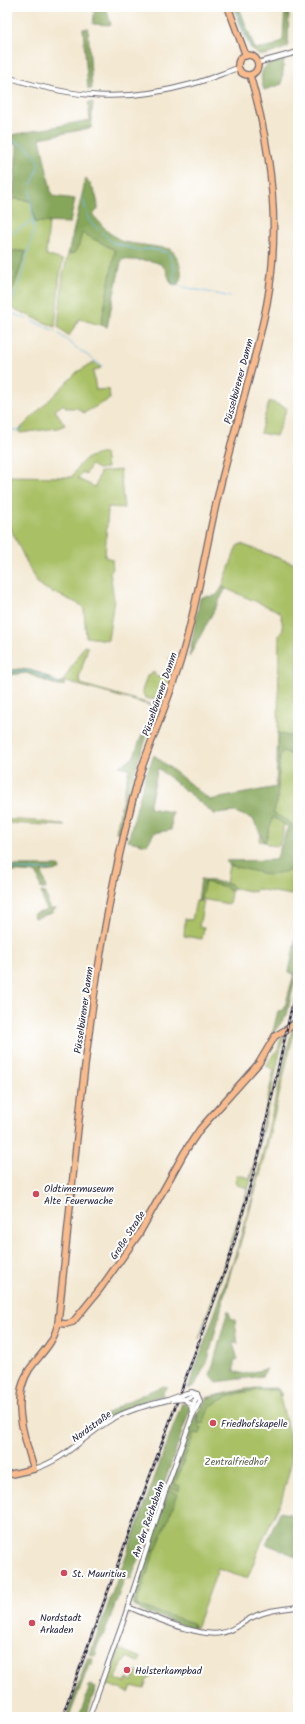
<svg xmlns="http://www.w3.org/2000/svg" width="305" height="1724" viewBox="0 0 305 1724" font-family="Kalam,sans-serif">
<rect width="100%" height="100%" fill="#fff"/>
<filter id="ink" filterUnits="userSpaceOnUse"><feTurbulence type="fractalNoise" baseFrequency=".025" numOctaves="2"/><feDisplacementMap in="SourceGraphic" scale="8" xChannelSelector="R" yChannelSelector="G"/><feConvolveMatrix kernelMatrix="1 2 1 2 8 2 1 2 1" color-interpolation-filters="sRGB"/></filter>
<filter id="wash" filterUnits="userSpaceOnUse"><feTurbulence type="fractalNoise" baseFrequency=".012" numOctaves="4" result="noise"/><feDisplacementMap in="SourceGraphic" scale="16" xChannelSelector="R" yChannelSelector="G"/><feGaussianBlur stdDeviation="0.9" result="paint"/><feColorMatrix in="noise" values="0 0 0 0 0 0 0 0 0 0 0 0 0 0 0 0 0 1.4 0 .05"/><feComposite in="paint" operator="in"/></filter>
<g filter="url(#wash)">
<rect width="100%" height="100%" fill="#f3e8d1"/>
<g fill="#a9c065" stroke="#667150">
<polygon points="7,198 31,201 35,222 49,222 46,255 63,260 60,275 55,327 7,306 26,252 7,251"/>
<polygon points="81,232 115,250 115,257 101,325 79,319 69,336 58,327 63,275 68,254 74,253"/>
<polygon points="94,362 101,368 93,371 96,390 109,389 110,399 84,413 77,408 66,408 64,404 55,410 65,425 58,428 20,433 19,430 77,372"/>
<polygon points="269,401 287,408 276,436 260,433"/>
<path d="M105,453l2,15 -9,1 -7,-4 -5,9 -4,-2 -4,7 17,8 5,-15 20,-2 4,38 -16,-1 -3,50 7,2 1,10 -3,3 4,27 -6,41 -22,-3 -2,-27 -3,-5 -35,-16 -8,-5 -6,-10 -25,-53v-45l65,1c10,-18 13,-20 33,-24z"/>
<polygon points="241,544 298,565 298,739 278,733 279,635 283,630 281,614 278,611 222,587 237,546"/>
<polygon points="84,646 88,647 79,678 81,684 153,705 153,706 63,681"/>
<path d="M172,656l4,3 -14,42 -17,-3 -3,-7 5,-15 7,-4 2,5c13,0 13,-10 14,-20z"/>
<polygon points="284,751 298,758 298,833 296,828 288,822 283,827 283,834 279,846 267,845 266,842 259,841 265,822 277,803 280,754"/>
<path d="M7,820c9,-1 52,2 58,6l-58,-3z"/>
<path d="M229,865c25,7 44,7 69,4v27l-42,-7 -1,3 -21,-4 -4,-4 -4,-1z"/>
<polygon points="204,882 232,887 229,904 201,899"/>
<polygon points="196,901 204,901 199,927 204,928 202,939 184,936 185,919 192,920"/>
<polygon points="292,1029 294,1029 293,1036 261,1171 235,1262 233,1262 252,1198"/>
<path d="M284,1035c-15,65 -28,131 -47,195 -11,37 -25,73 -38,109l17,-52 2,-9h2l28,-90 -11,-3 1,-2 -3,-1 2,-7 13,3 4,-14 20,-95 -8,-3 9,-14 2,1 4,-15z"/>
<path d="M276,1388l2,1 11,45 2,30 -10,38 -18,37 -15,38 -3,1 -27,-9 -22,59 -61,-21 -2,-3c9,-30 57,-195 76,-207l37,-8z"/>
<polygon points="119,1649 141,1658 139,1662 127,1657 125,1661 123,1661 116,1679 125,1683 127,1679 132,1681 137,1671 141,1675 142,1673 151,1675 150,1678 147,1680 144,1689 132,1686 129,1693 109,1685 107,1687 105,1686 109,1683"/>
</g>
<g fill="#86a65a" stroke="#54644a">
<polygon points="95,7 106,7 111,25 93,24"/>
<path d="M234,7h5l16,42 17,-2 11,-7 2,-33h4l-1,40c-8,3 -19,8 -27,8 -13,-1 -22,-37 -27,-48z"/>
<polygon points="88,28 92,89 88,89 83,29"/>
<path d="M284,58l-2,26 -18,6c-7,-22 0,-25 20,-32z"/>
<polygon points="93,102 91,128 40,138 52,196 75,199 70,223 35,222 31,201 13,198 17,146 7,140 7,133 12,135 90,120 88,103"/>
<path d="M86,178c7,10 12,18 12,31l-5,6 15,17 15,10 48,7c8,9 15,26 6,36l-5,-1c-4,-5 -4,-12 -8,-17 -10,-10 -28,-5 -41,-8l-2,3 -14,65 -6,-2 14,-75 -33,-17 -3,12 -5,8 -6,1z"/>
<polygon points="7,251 26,251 10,297 7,297 7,288 14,273 9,269"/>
<path d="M222,587l4,1 -37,69 11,-59c12,-5 14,4 22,-11z"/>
<polygon points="19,669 36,671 59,683 63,681 65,685 58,686 26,673 7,675 7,671"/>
<polygon points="148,733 134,773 120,833 116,832 129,768 119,766 133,758 142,735"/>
<polygon points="278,733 298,739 298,758 284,751 280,754 277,803 273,813 291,823 298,833 298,869 269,875 229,865 226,861 276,860 288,827 273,817 265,843 253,819 235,812 214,814 158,768 149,808 172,812 171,830 154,833 147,845 128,841 145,777 154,755 210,800 276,787"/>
<polygon points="7,866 59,866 60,870 42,872 46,889 41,889 37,873 7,871"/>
<polygon points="201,879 230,884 234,888 231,892 231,888 229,891 226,887 205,882 200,901 198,901"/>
<polygon points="41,892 46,893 50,910 56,908 52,913 34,918 33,914 46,911"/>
<polygon points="298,926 298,965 287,1015 272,1035 278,1011 284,1010 294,974 289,972"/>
<polygon points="233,1262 208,1360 195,1385 188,1389"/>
<polygon points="228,1310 231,1318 235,1320 238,1345 235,1342 233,1343 238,1360 234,1360 234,1371 244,1374 267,1369 262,1376 217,1382 210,1376"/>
<path d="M163,1386l5,1 -5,5v3c-28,7 -51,18 -74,36l-2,-3c23,-19 48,-31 76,-42z"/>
<path d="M255,1388l23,1 4,6 -2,1 -2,-6c-19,-1 -55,3 -68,18 -3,4 -5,10 -6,15l-4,1 -3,-11 10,-15z"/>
<polygon points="182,1403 188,1405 190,1409 131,1579 125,1578 103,1637 101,1637 95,1652 98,1653 95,1656 90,1654"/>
<polygon points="196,1414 199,1427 202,1428 200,1434 194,1433 175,1484 180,1486 179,1491 170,1488"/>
<polygon points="169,1490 178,1494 156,1550 150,1548"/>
<polygon points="280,1512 298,1516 298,1557 266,1544"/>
<polygon points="150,1549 155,1551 136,1605 138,1605 137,1608 133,1604"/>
<polygon points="139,1606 193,1623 194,1629 141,1611 138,1608"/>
<polygon points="88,1657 93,1659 92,1665 89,1665 69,1717 66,1717"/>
<polygon points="90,1685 96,1688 95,1690 86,1717 79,1717 89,1689 87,1687"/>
</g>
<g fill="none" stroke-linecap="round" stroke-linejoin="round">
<g stroke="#6fb9e8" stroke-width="1">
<polyline points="235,7 250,48"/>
<path d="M7,138c12,5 33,13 31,29 -1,6 -5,12 -7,18"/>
<polyline points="82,195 89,221 113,243 139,250 151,249 169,253 174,269 174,285 231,297"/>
<polyline points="7,236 34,220"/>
<polyline points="10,307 18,288 34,230 30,190"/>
<polyline points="11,313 27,319"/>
<polyline points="32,321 55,331"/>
<polyline points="59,334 78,349"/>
<polyline points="80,350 102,366"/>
<polyline points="7,430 20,430 23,428"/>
<polyline points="7,672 32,671 58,684"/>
<polyline points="7,868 31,870 52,869"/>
</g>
</g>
</g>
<g filter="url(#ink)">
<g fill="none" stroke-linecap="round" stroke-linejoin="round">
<defs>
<g id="minor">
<polyline points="257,63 298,52"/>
<path d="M7,77c66,21 117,26 185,7 16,-4 31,-11 46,-16"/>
<polyline points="187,1393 192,1392 197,1394"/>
<polyline points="184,1399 191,1405 192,1414"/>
<polyline points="184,1399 197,1394"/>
<polyline points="192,1409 197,1394"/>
<path d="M34,1469c31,-9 51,-34 78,-50 18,-10 37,-14 56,-19"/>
<path d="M128,1607c21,8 71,31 93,26 12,-2 21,-11 32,-16 14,-7 30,-8 45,-10"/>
<polyline points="89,1717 123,1622 164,1495 192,1417 200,1401 197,1394"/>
</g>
<g id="major">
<polyline points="228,7 246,56"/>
<circle cx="248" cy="65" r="10"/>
<polyline points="58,1323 66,1324 73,1322 100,1289 139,1234 184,1153 200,1129 259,1063 275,1036 289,1028 298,1020"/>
<path d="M7,1475l27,-6c-9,-30 -24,-69 -5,-99 11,-16 25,-26 29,-47 18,-163 28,-328 66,-488 5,-21 10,-42 16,-62 14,-41 32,-80 43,-121 16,-56 24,-113 38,-169 15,-60 34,-119 46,-180 14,-76 4,-155 -17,-228"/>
</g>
</defs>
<use href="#minor" stroke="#6b6770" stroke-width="6"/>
<use href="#major" stroke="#6b6770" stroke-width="8"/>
<use href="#minor" stroke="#fff" stroke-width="4"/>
<use href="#major" stroke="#fabb8c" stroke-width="5.5"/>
<defs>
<polyline id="rail" points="62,1717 231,1254 259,1154 298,979"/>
</defs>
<use href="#rail" stroke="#22223b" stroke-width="2.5"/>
<use href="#rail" stroke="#fff" stroke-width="1" stroke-dasharray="3" stroke-linecap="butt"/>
<defs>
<g id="minor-bridge">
<polyline points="168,1400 187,1393"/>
<polyline points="172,1400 184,1399"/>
</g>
</defs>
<use href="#minor-bridge" stroke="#6b6770" stroke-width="6" stroke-linecap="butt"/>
<use href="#minor-bridge" stroke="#fff" stroke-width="4"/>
</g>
</g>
<g fill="#d1495b" stroke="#fff" stroke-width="1.5">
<circle cx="36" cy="1194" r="4"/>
<circle cx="213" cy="1423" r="4"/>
<circle cx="64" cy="1573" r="4"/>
<circle cx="32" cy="1623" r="4"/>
<circle cx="127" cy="1670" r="4"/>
</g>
<g text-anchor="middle" stroke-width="4" stroke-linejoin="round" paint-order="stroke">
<g font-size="10" fill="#22223b" stroke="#fff">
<text transform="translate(238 381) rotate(-75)" y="4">Püsselbürener Damm</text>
<text transform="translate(159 694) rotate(-71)" y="4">Püsselbürener Damm</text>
<text transform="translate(83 1010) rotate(-82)" y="4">Püsselbürener Damm</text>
<text transform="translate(127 1235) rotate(-57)" y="4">Große Straße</text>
<text transform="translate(91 1426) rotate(-36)" y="4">Nordstraße</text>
<text transform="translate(148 1519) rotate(-71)" y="4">An der Reichsbahn</text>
</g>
<g font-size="10" fill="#22223b" stroke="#fff" text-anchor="start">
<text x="44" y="1192">Oldtimermuseum<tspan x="44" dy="12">Alte Feuerwache</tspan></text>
<text x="221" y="1427">Friedhofskapelle</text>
<text x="72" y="1577">St. Mauritius</text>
<text x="40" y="1621">Nordstadt<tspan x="40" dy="12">Arkaden</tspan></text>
<text x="135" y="1674">Holsterkampbad</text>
</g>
<g font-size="10" fill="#58614c" stroke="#fff">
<text x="236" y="1465">Zentralfriedhof</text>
</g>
</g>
<rect width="305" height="1724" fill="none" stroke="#fff" stroke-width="24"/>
</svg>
